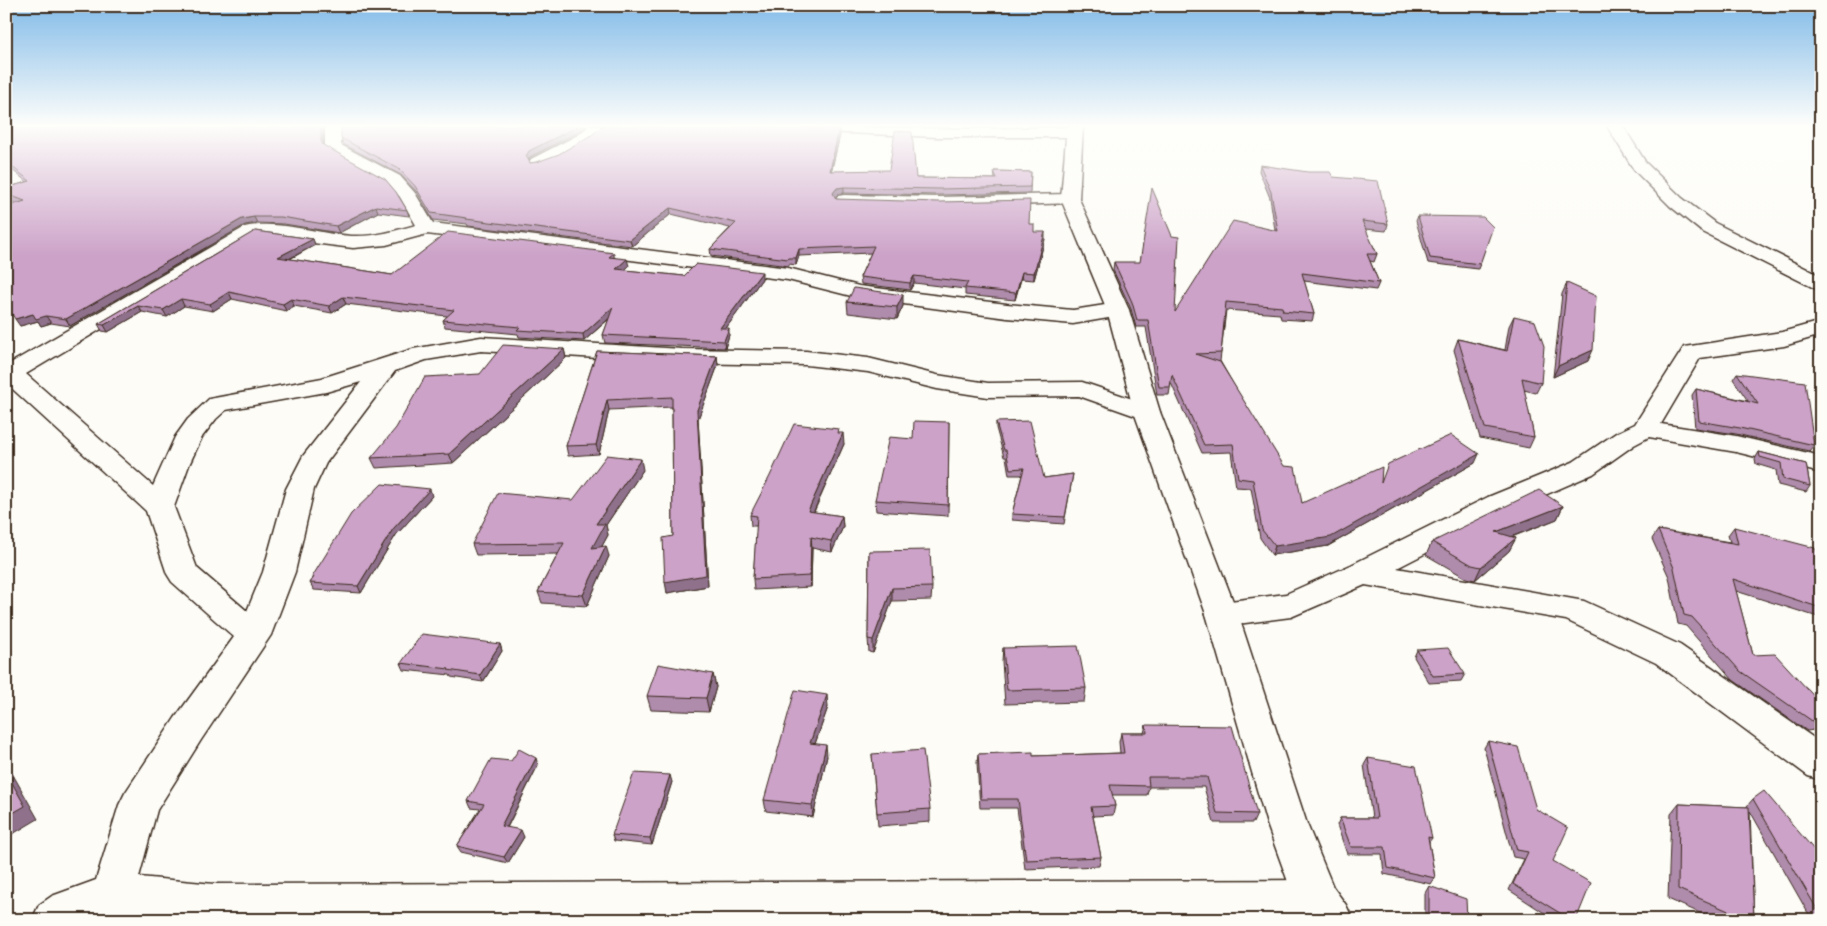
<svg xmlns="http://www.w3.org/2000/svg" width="1827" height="926" viewBox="0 0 1827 926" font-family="'Balsamiq Sans',sans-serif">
<rect width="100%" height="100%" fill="#fdfcf7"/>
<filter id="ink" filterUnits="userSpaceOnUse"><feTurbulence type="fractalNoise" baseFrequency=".02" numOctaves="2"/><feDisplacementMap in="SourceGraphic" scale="10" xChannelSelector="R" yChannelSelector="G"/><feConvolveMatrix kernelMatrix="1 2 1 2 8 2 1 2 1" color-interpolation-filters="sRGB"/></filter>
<g filter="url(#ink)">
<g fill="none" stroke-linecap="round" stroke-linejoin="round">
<defs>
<g id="street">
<path d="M325,126h16v19l59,31 15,17 18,30 355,45 71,18 148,18 66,6 45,-7 8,2 3,5 -3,5 -53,9 -66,-6 -148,-20 -71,-18 -361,-46 -41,11 -33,3 -96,-12 -231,138 127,112 22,-49 13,-18 21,-20 113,-21 91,-29 68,-12 201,12 124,2 62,7 69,17 51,8 94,-1 74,25 4,5 -4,5 -9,3 -68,-24 -91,1 -51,-8 -69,-17 -62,-7 -124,-2 -201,-12 -55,9 -31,11 -69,92 -12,26 -19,83 -24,63 -70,105 -44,70 -18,67 75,7 1103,-4 15,6 7,15 -7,15 -10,4h-1168l-41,-4 -12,4h-69l7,-15 13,-9 44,-16 23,-75 6,-12 50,-75 59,-81 -62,-55 -5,-8 -21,-63 -140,-128v-20l3,1 236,-137c32,-8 73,7 107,9 21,1 43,-5 64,-11l-16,-28 -12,-13 -61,-34 -2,-3zM361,382l-58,74 -17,33 -23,83 -16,39 -50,-43 -23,-61 15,-42 13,-28 14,-18 10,-9 100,-18z"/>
<path d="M589,126h18c-9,13 -61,44 -76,41l-2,-4 2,-4 47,-24z"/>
<polygon points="794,126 972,129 1074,127 1080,129 1082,132 1080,135 1074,137 938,137 802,131 797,129"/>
<polygon points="1607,126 1623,126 1646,163 1682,198 1715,223 1821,276 1821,290 1814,288 1701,231 1670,206 1634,170"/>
<polygon points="1070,194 1076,195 1079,199 1076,203 939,207 844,205 838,204 835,200 838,196 844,195 939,197"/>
<polygon points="1821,321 1821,335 1784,346 1700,358 1661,424 1736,436 1821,456 1821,473 1736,452 1649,437 1634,445 1593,474 1508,511 1397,568 1584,601 1680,645 1821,743 1821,780 1808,776 1656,663 1566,620 1365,585 1291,617 1222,626 1210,623 1206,614 1210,605 1222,602 1286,594 1351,565 1488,497 1573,462 1616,433 1635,424 1684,347 1782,332"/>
</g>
<polygon id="secondary" points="1067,126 1083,126 1079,199 1129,310 1160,412 1238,614 1307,824 1333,887 1346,905 1353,920 1305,920 1295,901 1267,824 1206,614 1134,412 1107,310 1061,199"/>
</defs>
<use href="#street" stroke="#3b2a1e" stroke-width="3"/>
<use href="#secondary" stroke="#3b2a1e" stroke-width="3"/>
<use href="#street" fill="#fdfcf7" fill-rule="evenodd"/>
<use href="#secondary" fill="#fdfcf7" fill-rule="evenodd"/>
</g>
<g fill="#af8bac" stroke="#3b2a1e">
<polygon points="6,126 324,126 323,145 407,210 409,216 378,212 339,233 284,224 257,223 245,225 70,326 51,323 41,326 38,321 20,326 18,204 6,199 6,188 27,182 6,165"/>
<polygon points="802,127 840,135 831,171 916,178 995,179 994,171 1031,172 1030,193 939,195 844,193 838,194 835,197 836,199 1029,224 1034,232 1045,239 1034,280 1021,279 1015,300 965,295 965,289 914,283 910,290 861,284 860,277 871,253 799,256 796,265 789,264 789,266 711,256 710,249 730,228 671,214 632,246 468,226 467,224 433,220 417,192 401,175 343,144 341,138 577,133 530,157 528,160 530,163"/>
<polygon points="1260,165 1333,177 1388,224 1386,231 1365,229 1377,254 1374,262 1370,261 1379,283 1376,290 1304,281 1314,314 1312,321 1281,319 1280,314 1226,310 1221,353 1220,361 1302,503 1381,483 1475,463 1328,546 1272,555 1260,538 1251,488 1236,487 1231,452 1202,453 1171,383 1169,395 1157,395 1146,327 1136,327 1131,309 1113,270 1114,262 1175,312 1275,230 1270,198 1259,171"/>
<polygon points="1418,216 1480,264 1478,269 1428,263 1416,221"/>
<polygon points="255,231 313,239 315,245 290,259 392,275 614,253 614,257 629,266 624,270 684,276 762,279 726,328 729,335 725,348 605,343 603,335 609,319 584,341 519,337 518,334 445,327 443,320 447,316 346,304 332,313 294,306 286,311 232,299 213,311 184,306 167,317 142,312 108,332 102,331 98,324"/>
<polygon points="1567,283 1588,361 1553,377 1562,294"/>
<polygon points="847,302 903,306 897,319 848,313"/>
<polygon points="1514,316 1541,383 1536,393 1524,390 1534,437 1529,448 1480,438 1454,350 1458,339 1505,350 1509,326"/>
<polygon points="564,349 566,358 453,463 376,468 371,458 480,374"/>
<polygon points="597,351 717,356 718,365 698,419 708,586 667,593 673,536 672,407 609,410 599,454 568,456 566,446"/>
<polygon points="1737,373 1814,445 1809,451 1736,434 1695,428 1692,395 1696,389 1748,401 1733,379"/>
<polygon points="949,422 948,516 876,511 875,500 913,439"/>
<polygon points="996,422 1044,478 1073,474 1064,524 1012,520 1012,514 1022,475 1009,475 1006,457 1004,457 996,428"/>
<polygon points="839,433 844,444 814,512 842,516 843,527 832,552 812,548 811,587 754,590 753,579 757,526 751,526 750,515"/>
<polygon points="1759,452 1806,464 1810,486 1806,492 1778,485 1776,470 1756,464 1755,459"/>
<polygon points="643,470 606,525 608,535 602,546 609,556 587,606 542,603 538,592 558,554 476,555 472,544"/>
<polygon points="432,496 396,535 361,593 314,590 310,583 313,579 312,577"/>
<polygon points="1563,506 1557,519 1512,537 1516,538 1509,551 1475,580 1466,578 1426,555 1432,542"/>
<polygon points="1734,527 1821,564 1821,618 1736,591 1753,655 1821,704 1821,729 1807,731 1733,680 1686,626 1678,624 1669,577 1652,539 1658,530 1730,542 1728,535"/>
<polygon points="869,551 932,587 931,600 892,601 873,653 869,652 868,639"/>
<polygon points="500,644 502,651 483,682 451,677 450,675 404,670 401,663"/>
<polygon points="1003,648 1086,688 1084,702 1005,704 1002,661"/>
<polygon points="1417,650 1465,674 1461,681 1429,683 1414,657"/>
<polygon points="713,674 716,687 709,712 651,710 647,696"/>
<polygon points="828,707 815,744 827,756 813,817 766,811 764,800"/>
<polygon points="1146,725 1257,814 1253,823 1214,823 1204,787 1149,787 1147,795 1112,795 1115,806 1113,815 1093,816 1101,857 1099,866 1025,869 1017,808 980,808 977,763 978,754 1033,756 1120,753 1119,742 1121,733 1144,733"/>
<polygon points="1488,741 1536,809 1553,861 1576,920 1555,920 1509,890 1524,859 1513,857 1484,748"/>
<polygon points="872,754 930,809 930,822 878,826"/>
<polygon points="1368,758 1432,838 1429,842 1435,878 1431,884 1384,874 1382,854 1347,854 1337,825 1340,818 1372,818 1364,765"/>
<polygon points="538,765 507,828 524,837 508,863 461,852 457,846 480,809 471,808 468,801"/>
<polygon points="672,782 652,845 614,841 612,835"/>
<polygon points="1753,799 1821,858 1821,920 1812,920 1750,811 1754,920 1716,920 1668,899 1671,814 1679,804 1747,807 1747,806"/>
<polygon points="1429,886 1467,920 1425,920 1425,893"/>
</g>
<g fill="#8f718c" stroke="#3b2a1e">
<polygon points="321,126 324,126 323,147 321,141"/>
<polygon points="578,126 586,126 577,133 530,157 527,162 526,156 529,151"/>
<polygon points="839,129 840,135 830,177 830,171"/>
<polygon points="844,187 844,193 838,194 834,199 833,193 837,188"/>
<polygon points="376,206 378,212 339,233 336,226"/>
<polygon points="670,208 671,214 632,246 630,240"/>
<polygon points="254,217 257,223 245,225 70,326 66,319 242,219"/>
<polygon points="1045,232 1045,239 1034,280 1034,273"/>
<polygon points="313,239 315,245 281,263 278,257"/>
<polygon points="799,249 799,256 796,265 796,258"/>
<polygon points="627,259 629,266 618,276 616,269"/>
<polygon points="762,272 762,279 721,335 720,328"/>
<polygon points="1022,272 1021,279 1015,300 1016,293"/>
<polygon points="914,276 914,283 910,290 910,283"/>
<polygon points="229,292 232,299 213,311 210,304"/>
<polygon points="903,295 903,306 897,319 897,307"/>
<polygon points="343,297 346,304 332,313 329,306"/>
<polygon points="181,299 184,306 167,317 163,310"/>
<polygon points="291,299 294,306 286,311 283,304"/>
<polygon points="138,306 142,312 108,332 104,325"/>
<polygon points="613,307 614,314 584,341 583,334"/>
<polygon points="33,314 46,316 51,323 41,326 38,321 20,326 15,319"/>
<polygon points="729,328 729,335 725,348 724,341"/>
<polygon points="564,349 566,358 453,463 449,454"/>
<polygon points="1593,350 1588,361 1553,377 1558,366"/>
<polygon points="717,356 718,365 698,419 708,586 667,593 665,582 697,410"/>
<polygon points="607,400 609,410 599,454 596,445"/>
<polygon points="843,433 844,444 809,522 808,511"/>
<polygon points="1479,454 1475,463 1328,546 1272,555 1275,546"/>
<polygon points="641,459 643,470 606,525 608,535 595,559 592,548 596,524"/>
<polygon points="430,489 432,496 396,535 361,593 358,586 393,529"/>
<polygon points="1563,506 1557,519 1490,545 1496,532"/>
<polygon points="842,516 843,527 832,552 831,541"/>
<polygon points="811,537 812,548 811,587 810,576"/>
<polygon points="1516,538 1509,551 1475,580 1481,567"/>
<polygon points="606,546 609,556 587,606 583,595"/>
<polygon points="892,588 892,601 873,653 873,640"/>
<polygon points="500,644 502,651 483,682 480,675"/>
<polygon points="713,674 716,687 709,712 706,698"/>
<polygon points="827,695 828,707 811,755 810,743"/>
<polygon points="826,745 827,756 813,817 812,805"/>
<polygon points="536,758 538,765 504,833 501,826"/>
<polygon points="6,767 12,773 38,819 6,838"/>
<polygon points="670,775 672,782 652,845 650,838"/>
<polygon points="521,830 524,837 508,863 504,857"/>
</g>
<g fill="#cca2c8" stroke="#3b2a1e">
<polygon points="6,126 321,126 321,141 323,145 385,179 396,192 407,210 376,206 336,226 281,217 254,217 242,219 66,319 46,316 36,319 33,314 15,319 6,304 6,207 25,201 6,194 6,188 30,181 6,162"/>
<polygon points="341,126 578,126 529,151 526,156 530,163 537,162 559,154 593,134 602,126 799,126 802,127 839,129 830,171 889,170 895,131 912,132 916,178 997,179 994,171 1031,172 1030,187 939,189 844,187 837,188 833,193 836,199 939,202 1030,200 1029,224 1034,224 1034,232 1045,232 1034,273 1022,272 1016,293 965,288 968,282 914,276 910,283 860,277 874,246 799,249 796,258 789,258 788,259 710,249 736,223 670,208 630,240 466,219 467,218 431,213 415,186 399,169 341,138"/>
<polygon points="1260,165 1308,172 1330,172 1333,177 1378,181 1388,224 1362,221 1377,254 1367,254 1379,283 1302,273 1314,314 1283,311 1282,307 1226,302 1221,353 1195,354 1220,362 1284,466 1295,467 1302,503 1382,467 1381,483 1388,464 1451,435 1479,454 1331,537 1275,546 1262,530 1253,480 1238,478 1233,444 1204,445 1172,375 1170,387 1159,387 1148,320 1137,320 1132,302 1114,262 1140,262 1152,188 1172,236 1179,237 1175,312 1233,221 1278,231 1271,192"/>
<polygon points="1418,216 1483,217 1493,227 1480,264 1430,258"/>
<polygon points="255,231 313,239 278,257 392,275 448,232 614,253 609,257 627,259 616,269 684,276 696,264 762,272 720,328 729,328 724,341 603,335 613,307 583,334 517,330 520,327 443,320 454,310 343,297 329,306 291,299 283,304 229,292 210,304 181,299 163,310 138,306 104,325 98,324"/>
<polygon points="1567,283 1596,296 1593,350 1558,366"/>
<polygon points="854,288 903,295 897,307 847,302"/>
<polygon points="1514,316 1535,321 1544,346 1541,383 1522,378 1534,437 1485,428 1458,339 1507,351"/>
<polygon points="503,345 564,349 449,454 371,458 396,428 425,377 480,374"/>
<polygon points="597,351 717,356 697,410 706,575 665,582 663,538 673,536 672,397 607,400 596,445 566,446"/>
<polygon points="1737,373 1805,382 1814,445 1740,428 1699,421 1696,389 1758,404"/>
<polygon points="914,421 949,422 948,505 875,500 889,437 913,439"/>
<polygon points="1030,421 1044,478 1073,474 1065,517 1012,514 1024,468 1010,469 1006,450 1004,450 996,422"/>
<polygon points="794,424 839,429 838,433 843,433 808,511 842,516 831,541 811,537 810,576 753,579 757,516 750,515 770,476"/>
<polygon points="1759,452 1806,464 1810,486 1783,479 1781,463 1760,457"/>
<polygon points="607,455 641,459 596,524 605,524 592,548 606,546 583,595 538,592 564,543 472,544 498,493 573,500"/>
<polygon points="382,484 430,489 393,529 358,586 310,583 314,577 312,577 351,514"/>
<polygon points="1539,490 1563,506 1496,532 1516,538 1481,567 1472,565 1432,542"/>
<polygon points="1734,527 1815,548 1821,564 1821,608 1733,579 1753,655 1775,654 1821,704 1821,722 1815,723 1740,671 1692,617 1684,615 1674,568 1658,530 1738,544"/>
<polygon points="930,550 932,587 892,588 873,640 868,639 869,551"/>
<polygon points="422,634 500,644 480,675 448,670 449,669 401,663"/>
<polygon points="1078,646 1086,688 1007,690 1003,648"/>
<polygon points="1448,648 1465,674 1433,676 1417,650"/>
<polygon points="658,664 713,674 706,698 647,696"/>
<polygon points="795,690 827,695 810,743 826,745 812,805 764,800"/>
<polygon points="1146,725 1232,726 1257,814 1217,813 1207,777 1148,777 1149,786 1110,785 1115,806 1091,807 1101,857 1026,860 1018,799 981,799 978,754 1033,752 1033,756 1124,753 1121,733 1147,733"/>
<polygon points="1488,741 1518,747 1536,809 1568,828 1553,861 1591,883 1576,920 1571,920 1513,884 1528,852 1517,850"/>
<polygon points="519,749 536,758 501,826 521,830 504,857 457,846 484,804 468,801 491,759 511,761"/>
<polygon points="923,750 930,809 877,813 872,754"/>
<polygon points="1368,758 1416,766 1432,838 1428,837 1435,878 1388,868 1385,847 1351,847 1340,818 1377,818"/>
<polygon points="6,772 25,806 6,817"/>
<polygon points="634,773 670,775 650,838 612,835"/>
<polygon points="1764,791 1821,858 1821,916 1753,799"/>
<polygon points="1679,804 1749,807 1754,920 1749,920 1678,889"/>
<polygon points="1429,886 1466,899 1467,920 1429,920"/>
<polygon points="1770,917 1777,920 1770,920"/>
</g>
</g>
<linearGradient id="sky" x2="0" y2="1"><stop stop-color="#82bbe8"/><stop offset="0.49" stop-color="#fefefb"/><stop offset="1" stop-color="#fefefb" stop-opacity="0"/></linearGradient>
<rect width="1827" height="256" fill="url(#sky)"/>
<rect width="1827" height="926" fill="none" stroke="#fdfcf7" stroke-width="25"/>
<rect x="12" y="12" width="1802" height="901" fill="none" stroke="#3b2a1e" stroke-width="2" filter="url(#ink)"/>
</svg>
